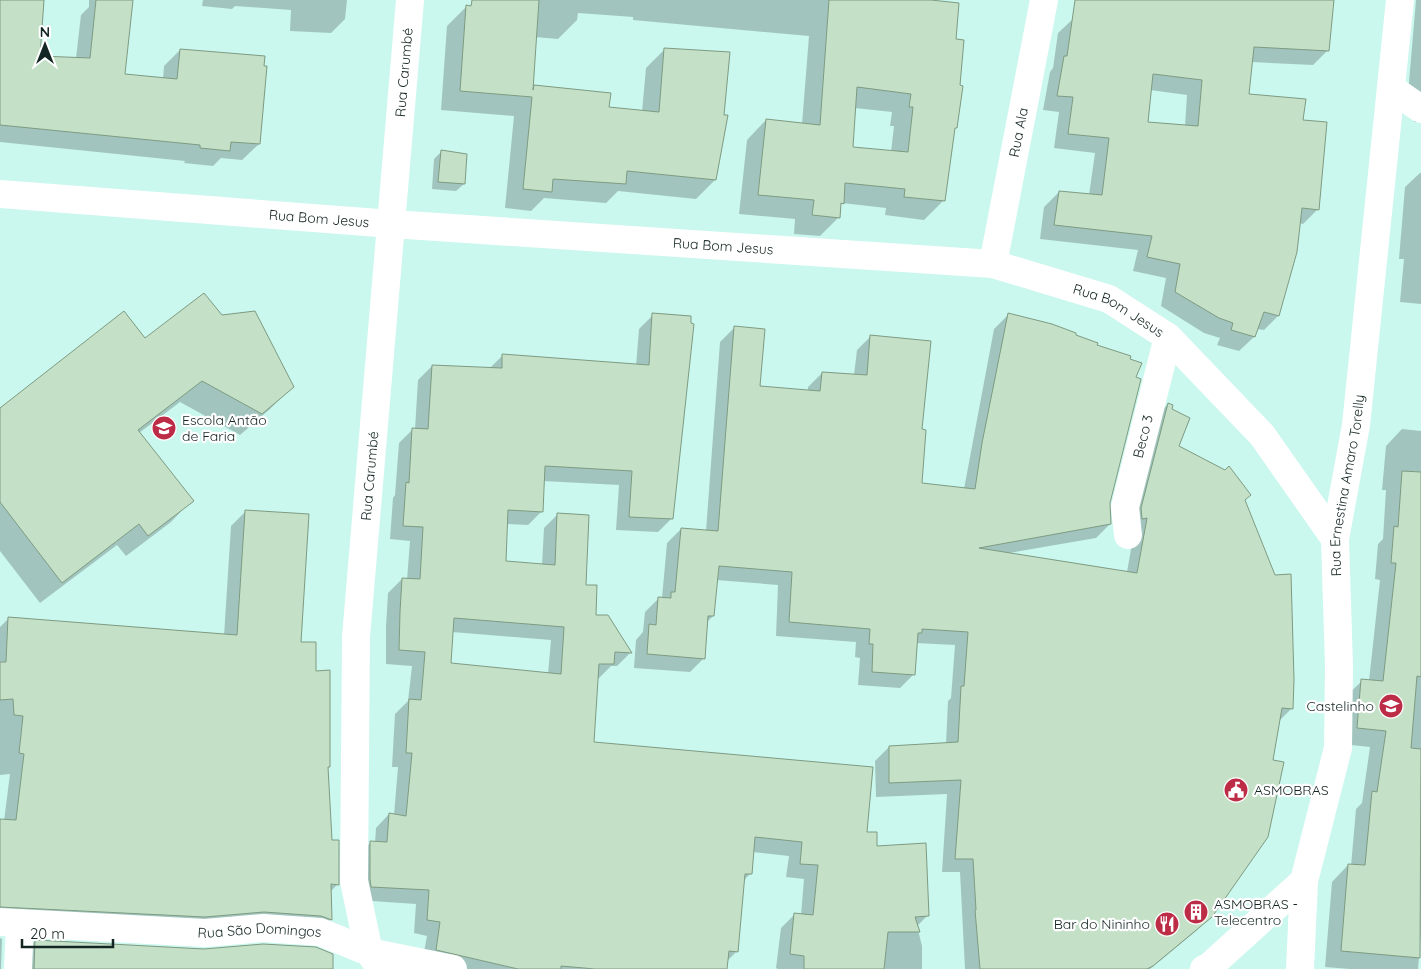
<svg xmlns="http://www.w3.org/2000/svg" width="1421" height="969" viewBox="0 0 1421 969" font-family="Quicksand,sans-serif">
<rect width="100%" height="100%" fill="#caf7ee"/>
<g fill="#0003" fill-rule="evenodd">
<polygon points="0,0 44,0 39,57 76,58 81,15 89,7 89,0 131,0 123,76 163,79 164,66 180,50 259,144 242,160 221,158 213,166 184,163 185,161 0,142"/>
<polygon points="203,0 347,0 345,19 331,33 290,31 291,10 235,6 232,9 202,6"/>
<path d="M514,0h404l36,40 2,87 -3,3 -9,70 -20,20 -39,-5 1,-7 -44,-5 -2,2 -1,12 -19,19 -26,-2 1,-15 -56,-5 8,-74 19,-20 36,4 7,-88 -176,-16v-3l-55,-4 -1,7 -19,19 -23,-2 -3,52 2,-2 74,21 34,4 4,-44 19,-19 50,131 -19,19 -78,-8 -12,12 -62,-5 -13,13 -26,-3 9,-92 -73,-6 6,-84 19,-19 48,4zM855,108l37,4 -2,14h4l-3,26 -40,-4z"/>
<path d="M1080,0h254v5l-2,2 -4,43 -15,15 -62,-3 -3,33 54,26 16,88 -15,15 -4,-1 -21,93 -14,14 -7,-1 -3,8 -15,14 -22,-6 3,-7 -16,-5 -43,-27 5,-28 -33,-7 5,-21 -98,-11 4,-32 15,-15 30,3 6,-42 -41,-5 5,-36 -16,-2 7,-38 3,-4 5,-35 15,-14zM1150,90l37,5 -2,31 -39,-3z"/>
<polygon points="1416,0 1421,0 1421,122 1414,122 1415,106 1407,106"/>
<polygon points="441,152 464,184 456,191 432,189 434,159"/>
<polygon points="1420,173 1421,173 1421,304 1400,302 1404,259 1399,259 1405,187"/>
<path d="M653,315l19,203 -14,14 -42,-2 3,-45 -76,-4 -1,30 -14,14 -22,-1 -1,38 37,3 2,-37 14,-14 37,102 35,37 -13,13h-6l-12,12h-2l-5,65 274,90 62,82 -11,11 5,20v23h-144l-2,-1 5,-40 14,-14 6,1 3,-36 -18,-2 3,-21 -36,-4 -2,21 -8,8 -7,71 -10,10 -1,7h-279l-24,-6 5,-27 -13,-3 2,-29 -59,-4v-43l13,-14h5l1,-15 13,-14 5,1 4,-48h-6l3,-53 13,-13 4,-35 -26,-2v-37l2,-34 14,-14 5,1 3,-39 -20,-2 3,-41 2,-3 4,-52 14,-14h2l3,-49 14,-14 57,3 14,-14 133,11 3,-37zM452,632l99,8 -3,34 -98,-10z"/>
<polygon points="1008,315 1074,336 1096,346 1134,378 1109,503 1110,524 1096,538 1009,553 1127,572 1154,418 1168,404 1177,446 1244,500 1292,708 1278,722 1211,916 1196,931 1150,969 965,969 960,872 942,872 947,794 876,797 875,761 889,747 946,744 948,701 951,698 955,645 916,643 914,674 900,688 858,685 860,658 855,657 856,642 776,636 778,585 716,580 713,616 706,623 704,658 690,672 634,668 636,640 643,632 645,612 659,598 662,598 667,543 681,529 706,531 720,342 734,328 759,387 808,391 808,387 822,373 854,375 857,350 871,336 921,430 921,484 964,489 994,329"/>
<polygon points="221,317 292,387 270,409 240,435 180,402 139,433 192,500 171,522 126,556 117,545 40,603 0,551 0,409 145,340"/>
<polygon points="1402,429 1421,431 1421,931 1418,969 1350,969 1325,967 1332,882 1348,865 1351,866 1356,809 1362,803 1370,747 1341,744 1345,697 1362,681 1369,681 1380,580 1375,579 1378,544 1383,539 1386,490 1382,490 1386,446"/>
<polygon points="245,512 299,643 315,672 329,766 327,768 331,841 338,884 330,892 331,919 317,933 0,921 0,820 4,821 10,774 0,775 0,627 9,618 224,636 231,526"/>
<polygon points="0,938 2,939 1,969 0,969"/>
<polygon points="35,941 332,969 21,969 21,955"/>
</g>
<g fill="#c4e1c8" stroke="#7e9b82" fill-rule="evenodd">
<polygon points="0,0 44,0 40,56 90,58 96,0 133,0 125,74 177,79 180,49 265,56 264,66 267,66 260,144 231,142 230,151 200,148 200,145 0,125"/>
<polygon points="472,0 539,0 533,90 534,85 611,93 609,107 659,112 664,48 730,52 724,115 728,115 716,180 627,171 626,184 553,179 552,192 523,189 532,97 460,91 466,5 471,6"/>
<path d="M829,0h102l28,3 -3,36 8,1 -4,45 3,1 -6,42h-2l-10,73 -41,-4 1,-8 -60,-6 -1,21 -3,-1 -1,15 -28,-3 2,-15 -56,-5 8,-76 54,6zM857,87l54,7 -2,13h4l-5,45 -55,-5z"/>
<path d="M1075,0h259l-5,51 -75,-4 -5,47 57,5 -3,21 24,2 -8,88 -17,-2 -5,44 -18,64 -15,-4 -9,25 -24,-7 2,-7 -14,-5 -44,-26 5,-28 -33,-7 5,-21 -98,-11 5,-34 43,4 7,-57 -41,-4 5,-37 -16,-1 7,-40h3zM1153,74l49,6 -4,46 -50,-4z"/>
<polygon points="441,150 467,154 465,184 438,182"/>
<polygon points="204,293 222,315 255,311 294,387 262,414 202,381 138,430 194,501 148,536 139,524 62,583 0,502 0,408 124,311 145,338"/>
<path d="M652,313l39,3v7l3,1 -21,195 -44,-2 3,-46 -87,-5 -2,46 -35,-2 -2,51 49,4 2,-52 32,2 -3,70h11l-1,30h12l24,38 -17,-1 -1,12h-15l-5,78 279,25 -6,65h10v14l49,-3 3,73 -14,1 5,15h-32l-4,37h-80v-13l-14,-2 4,-41 19,2 5,-50 -18,-1 2,-22 -47,-5 -3,37h-7l-7,78 -9,-1 -2,18h-132l-34,-3v3h-43l-82,-19 4,-28 -13,-2 2,-30 -58,-3 -1,-8v-38l17,1 2,-29 17,3 6,-63h-6l3,-54 12,1 4,-48 -26,-2 1,-38 2,-34 18,1 3,-52 -20,-1 3,-44 3,1 3,-55 16,1 4,-64 70,3v-14l147,11zM454,618l110,9 -3,47 -110,-11z"/>
<polygon points="1008,313 1052,324 1076,333 1076,335 1098,343 1097,345 1131,356 1130,359 1142,363 1136,377 1141,379 1110,503 1111,524 979,548 1137,573 1147,518 1142,519 1141,508 1168,403 1173,405 1172,409 1190,418 1179,446 1225,470 1229,466 1251,495 1245,500 1275,575 1291,574 1294,680 1293,709 1282,708 1273,760 1284,762 1268,837 1212,917 1153,966 1147,969 980,969 975,910 976,910 973,859 955,859 961,780 889,783 889,746 958,742 961,686 964,686 968,632 922,629 922,633 918,633 915,675 872,672 873,644 869,644 870,629 789,622 792,572 719,566 714,616 708,616 705,659 647,654 649,624 656,625 658,597 671,598 671,592 675,592 681,528 718,531 734,326 765,329 760,386 820,391 822,372 867,375 870,335 931,341 922,429 926,430 922,483 975,489 982,443"/>
<polygon points="1402,471 1421,472 1421,677 1417,676 1411,748 1421,749 1420,958 1341,951 1348,864 1365,865 1372,791 1377,792 1386,731 1357,728 1361,679 1383,681 1396,563 1391,563 1394,526 1398,527"/>
<polygon points="245,510 309,514 301,642 316,642 316,671 330,670 330,767 328,767 332,840 339,840 339,885 331,884 332,920 321,916 264,912 205,917 0,907 0,819 16,820 24,754 19,753 23,716 14,715 13,699 0,700 0,662 6,662 8,617 237,635"/>
<polygon points="35,940 204,949 263,944 316,947 333,954 333,969 34,969"/>
</g>
<g fill="none" stroke-linecap="round" stroke-linejoin="round">
<g stroke="#fff" stroke-width="28">
<polyline points="1392,89 1421,109"/>
<path id="s1" d="M993,264l51,-264"/>
<path id="s2" d="M1128,535l-3,-28 43,-170"/>
<path id="s3" d="M0,922l205,11 58,-5 57,4 49,20 84,17"/>
<polyline points="18,969 20,923"/>
<path id="s4" d="M381,969l-12,-17 -15,-71 2,-244 54,-637"/>
<polyline points="1204,969 1210,966 1304,881"/>
</g>
<g stroke="#fff" stroke-width="28">
<path id="s5" d="M0,194l392,30 601,40 116,35 59,38 94,98 73,104"/>
<path id="s6" d="M1300,969l4,-88 34,-133 1,-82 -4,-127 21,-114 44,-425"/>
</g>
</g>
<defs>
<symbol id="school-disc" viewBox="-11 -11 22 22"><circle r="9.5" fill="#bd2c46" stroke="#fff"/><path d="M0-5L7-2L0 1L-7-2ZM-4 1L0 2.5L4 1V4Q0 6-4 4Z" fill="#fff"/></symbol>
<symbol id="civic-disc" viewBox="-11 -11 22 22"><circle r="9.5" fill="#bd2c46" stroke="#fff"/><path d="M-.6-6.5H3V-4.5H.6V-3L4-1V1h2V6H-6V1h2V-1L-.6-3ZM-1.2 2.5V6h2.4V2.5Z" fill="#fff"/></symbol>
<symbol id="building-disc" viewBox="-11 -11 22 22"><circle r="9.5" fill="#bd2c46" stroke="#fff"/><path d="M-4-6H4V6H1V3H-1V6H-4ZM-2.5-4.3h1.7v1.8h-1.7ZM.8-4.3h1.7v1.8H.8ZM-2.5-1h1.7V.8h-1.7ZM.8-1h1.7V.8H.8Z" fill="#fff"/></symbol>
<symbol id="restaurant-disc" viewBox="-11 -11 22 22"><circle r="9.5" fill="#bd2c46" stroke="#fff"/><path d="M-5-6h1v4h1v-4h1v4h1v-4h1v5L-1.5 .5V6h-2V.5L-5-1ZM5-6V6H3V1.5H1.5Q1.5-4 5-6Z" fill="#fff"/></symbol>
</defs>
<g fill-rule="evenodd">
<use href="#school-disc" x="150" y="414" width="28" height="28"/>
<use href="#school-disc" x="1377" y="692" width="28" height="28"/>
<use href="#civic-disc" x="1222" y="776" width="28" height="28"/>
<use href="#building-disc" x="1182" y="898" width="28" height="28"/>
<use href="#restaurant-disc" x="1153" y="910" width="28" height="28"/>
</g>
<g text-anchor="middle" stroke-width="4.5" stroke-linejoin="round" paint-order="stroke">
<g font-size="14" fill="#142623" stroke="#fff">
<text dy="5" stroke="none"><textPath href="#s4" startOffset="904">Rua Carumbé</textPath></text>
<text dy="5" stroke="none"><textPath href="#s1" startOffset="134">Rua Ala</textPath></text>
<text dy="5" stroke="none"><textPath href="#s5" startOffset="320">Rua Bom Jesus</textPath></text>
<text dy="5" stroke="none"><textPath href="#s5" startOffset="725">Rua Bom Jesus</textPath></text>
<text dy="5" stroke="none"><textPath href="#s5" startOffset="1130">Rua Bom Jesus</textPath></text>
<text dy="5" stroke="none"><textPath href="#s2" startOffset="101">Beco 3</textPath></text>
<text dy="5" stroke="none"><textPath href="#s4" startOffset="499">Rua Carumbé</textPath></text>
<text dy="5" stroke="none"><textPath href="#s6" startOffset="489">Rua Ernestina Amaro Torelly</textPath></text>
<text dy="5" stroke="none"><textPath href="#s3" startOffset="260">Rua São Domingos</textPath></text>
</g>
<g font-size="14" fill="#142623" stroke="#fff" text-anchor="start">
<text x="182" y="425">Escola Antão<tspan x="182" dy="16">de Faria</tspan></text>
<text x="1374" y="711" text-anchor="end">Castelinho</text>
<text x="1254" y="795">ASMOBRAS</text>
<text x="1214" y="909">ASMOBRAS -<tspan x="1214" dy="16">Telecentro</tspan></text>
<text x="1150" y="929" text-anchor="end">Bar do Nininho</text>
</g>
</g>
<g transform="translate(45 45)" stroke="#ffffff" stroke-width="4" paint-order="stroke">
<path d="M0-4L9 19L0 12L-9 19Z" fill="#142623"/>
<text y="-8" font-size="14" font-weight="bold" text-anchor="middle" fill="#142623">N</text>
</g>
<path d="M22 939v8h91v-8" fill="none" stroke="#142623" stroke-width="2.5"/>
<text x="30" y="939" font-size="15" fill="#142623" stroke="#ffffff" stroke-width="4" paint-order="stroke">20 m</text>
</svg>
